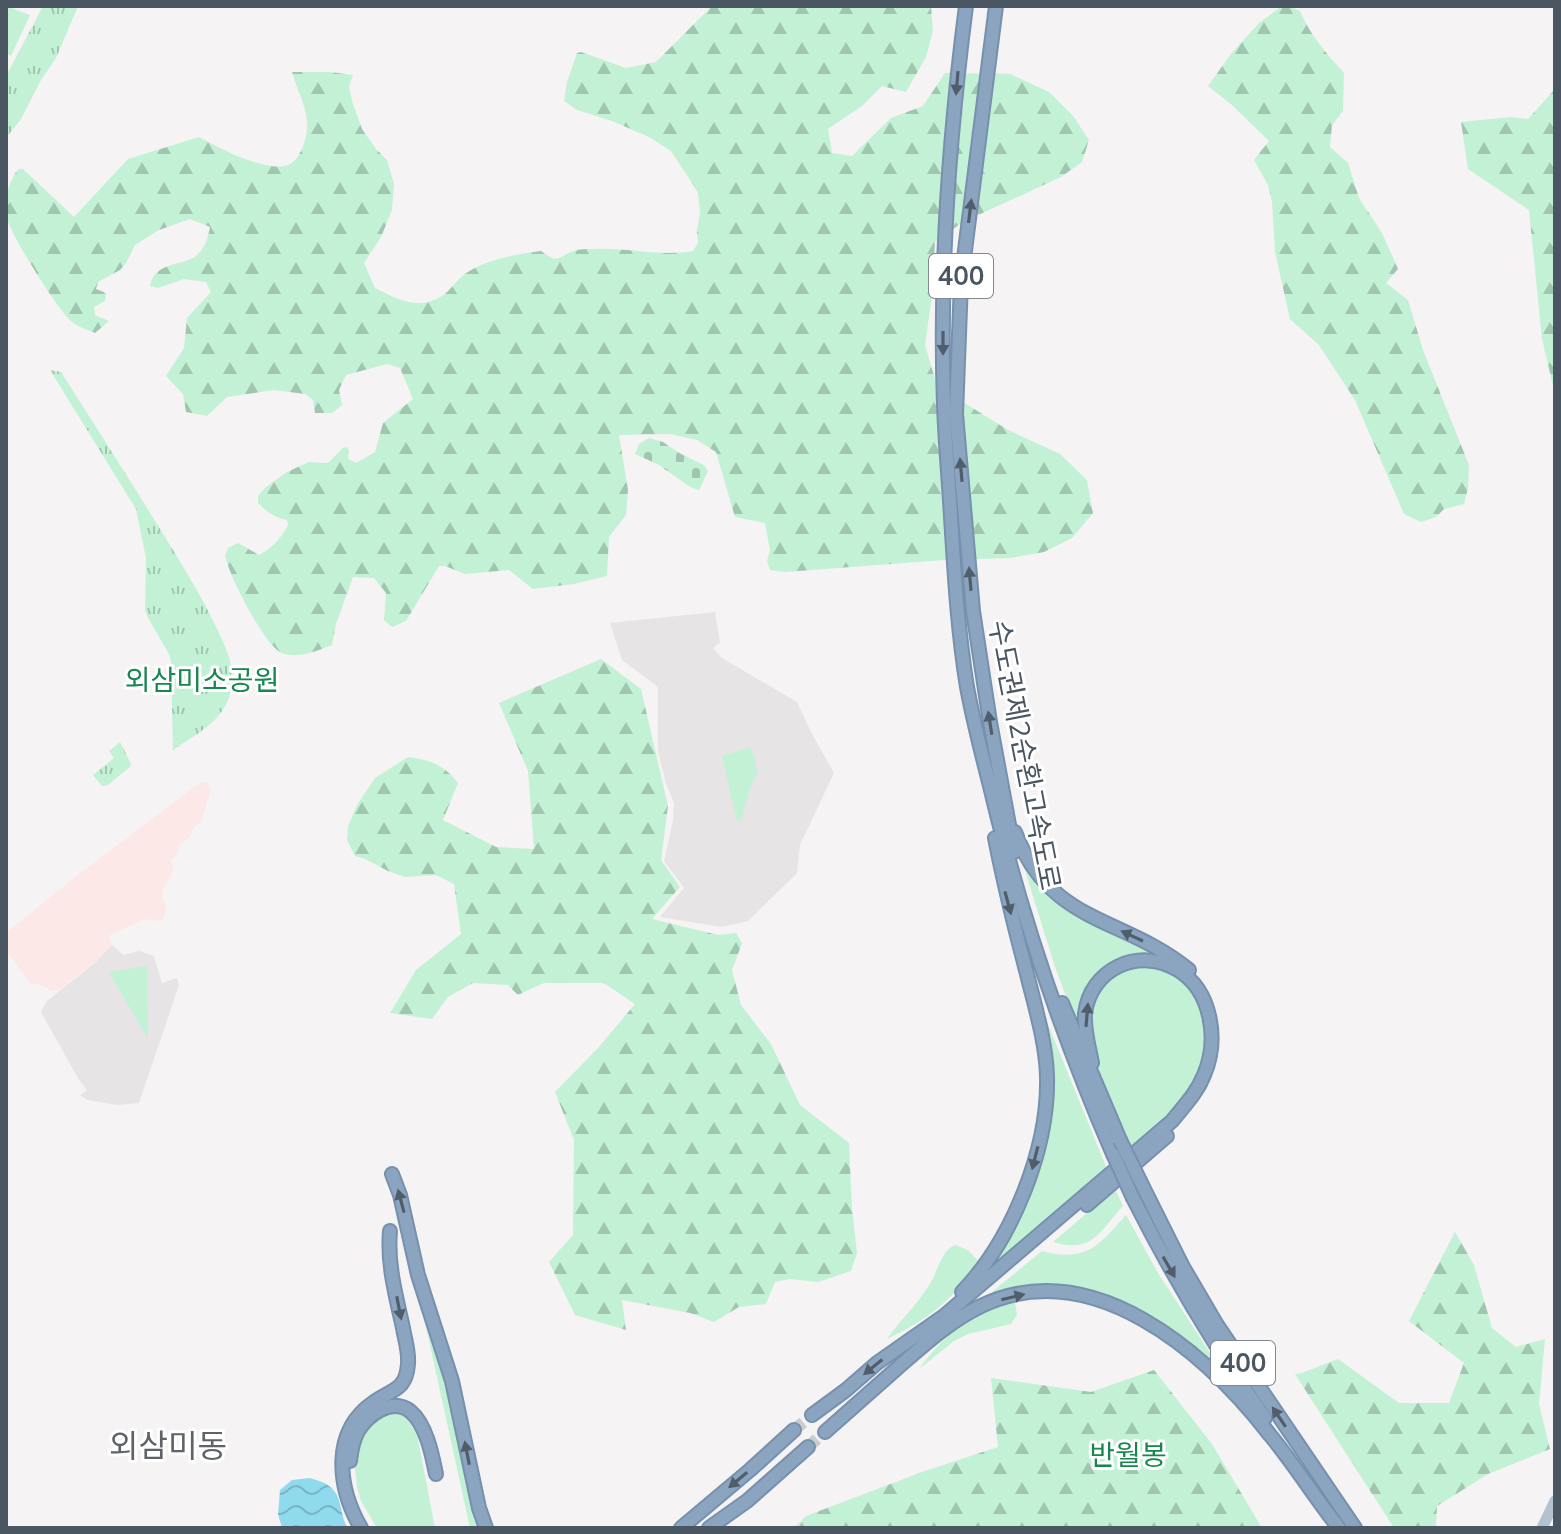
<svg xmlns="http://www.w3.org/2000/svg" width="1561" height="1534" viewBox="0 0 1561 1534" font-family="Mulish,'Noto Sans KR',sans-serif">
<defs>
<pattern id="forest-firs" width="22" height="20" patternUnits="userSpaceOnUse" patternTransform="scale(2)"><rect width="22" height="20" fill="#c3f1d5"/><path d="M5 1l3.5 6h-7zM16 11l3.5 6h-7z" fill="#a0c6b0"/></pattern>
<pattern id="cemetery-stones" width="16" height="16" patternUnits="userSpaceOnUse" patternTransform="scale(2)"><rect width="16" height="16" fill="#c3f1d5"/><path d="M2 7V4a2 2 0 0 1 4 0v3zM10 15v-3a2 2 0 0 1 4 0v3z" fill="#a0c6b0"/></pattern>
<pattern id="park-tufts" width="24" height="20" patternUnits="userSpaceOnUse" patternTransform="scale(2)"><rect width="24" height="20" fill="#c3f1d5"/><path d="M3 7l-1-3M5 7V3M7 7l1-3M15 17l-1-3M17 17v-4M19 17l1-3" fill="none" stroke="#a0c6b0"/></pattern>
<pattern id="water-waves" width="16" height="10" patternUnits="userSpaceOnUse" patternTransform="scale(2)"><rect width="16" height="10" fill="#90daee"/><path d="M0 5q4-4 8 0t8 0" fill="none" stroke="#78b4c4"/></pattern>
</defs>
<rect width="100%" height="100%" fill="#f5f3f3"/>
<g fill="#e6e4e5">
<polygon points="715,612 720,642 713,648 722,658 797,702 812,734 834,773 800,845 797,873 748,921 721,927 660,917 684,888 664,861 673,820 674,803 666,784 658,751 658,687 622,660 610,623"/>
<polygon points="112,945 123,955 139,951 154,956 162,983 177,978 179,985 139,1103 117,1105 88,1100 80,1095 87,1090 79,1080 41,1012 47,1001 96,962"/>
</g>
<polygon fill="#fce8e6" points="206,782 211,789 201,822 194,827 189,838 180,844 176,856 171,860 173,871 163,889 162,899 166,904 164,918 161,921 144,919 108,936 112,945 101,957 60,989 52,991 40,984 31,984 6,950 6,933 73,879 198,784"/>
<g fill="#c3f1d5">
<polygon points="6,6 30,15 11,56 6,54"/>
<polygon points="750,747 755,759 757,773 750,788 742,818 737,821 722,756"/>
<path d="M1023,864c41,57 90,64 146,97l-69,12 -20,60 -25,-66z"/>
<path d="M1150,965c13,5 28,9 38,20 29,33 19,84 -6,115 -14,18 -34,31 -51,46 -18,-42 -68,-132 -21,-168 5,-3 10,-8 15,-10 8,-2 17,-2 25,-3z"/>
<polygon points="147,966 148,1039 109,972"/>
<path d="M1043,1012l64,157 -122,105c45,-62 72,-137 66,-213 -1,-16 -5,-33 -8,-49z"/>
<path d="M1115,1189l8,17c-24,26 -31,48 -70,36z"/>
<path d="M1126,1215l32,58 67,103 -23,-21 -129,-65 -92,11 61,-50c45,12 57,-6 84,-36z"/>
<path d="M955,1245l13,5 10,11c-25,40 -50,58 -91,78 14,-20 32,-36 44,-57 7,-12 10,-31 24,-37z"/>
<path d="M1015,1302l2,13 -6,9 -43,10 -14,7 -35,28c27,-36 53,-57 96,-67z"/>
<polygon points="421,1304 442,1364 481,1528 470,1528"/>
<polygon points="386,1412 403,1414 417,1434 435,1528 377,1528 361,1501 357,1487 354,1461 356,1452 365,1427"/>
</g>
<g fill="url(#forest-firs)">
<path d="M712,6h219l2,25 -7,26 -20,35 -24,-6 -20,20 -34,23 4,24 20,3 39,-38 32,-12 22,-33 65,1 39,18 24,24 16,24 -7,22 -21,15 -98,45 -28,20 -3,54 -7,49 12,41 71,44 52,24 27,26 6,33 -21,25 -28,14 -33,6 -67,2 -159,12 -15,-2 -3,-9 3,-11 -5,-27 -30,-6 -19,-65 -19,-12 -27,-6 -51,1 9,55 -2,25 -17,22 -2,39 -33,8 -41,5 -24,-19 -44,4 -20,-8h-6l-33,55 -14,6 -8,-7 2,-27 -12,-15 -21,-1 -17,47 -4,21c-16,6 -33,14 -50,8 -17,-6 -53,-78 -57,-97l3,-8 10,-5 21,12c13,-7 22,-16 29,-30l-1,-5c-12,-2 -20,-8 -29,-17v-7l8,-9 21,-15 22,-10 19,1 15,-15 4,-1 2,4 -1,8 8,4 19,-11 8,-29 30,-24 -13,-31 -13,-4 -41,11 -7,15 3,15 -10,8h-17l-2,-13 -8,-6 -31,-4 -47,7 -20,19 -21,-4 -3,-18 -17,-18 18,-28 3,-30 24,-26 -5,-10 -22,-3 -26,9 -8,-2c4,-25 34,-20 46,-30 9,-8 12,-18 14,-29l-20,-8 -31,11 -24,15 -9,18 -6,7 -22,12 -2,7 10,4 -1,8 -11,6 1,8 14,6 -14,12c-7,-3 -17,-6 -23,-11 -13,-10 -64,-91 -66,-107 -2,-16 2,-30 10,-43l3,-3h4l51,48 54,-58 71,-22c20,11 67,36 89,28 6,-2 10,-8 13,-14 5,-11 8,-24 5,-37 -3,-14 -10,-28 -14,-42h38l23,3 -4,12 4,17 9,25 14,20 11,11 7,24 -2,26 -11,27 -17,26 11,25c24,12 45,24 70,6 8,-7 14,-17 23,-22 20,-13 50,-18 73,-21 19,14 15,6 33,0 5,-2 13,-2 19,-2 33,-2 67,8 100,2l5,-8 -1,-13 3,-18 -2,-20 -27,-41 -22,-14 -37,-16 -35,-11 -13,-9 3,-19 10,-29 4,-1 45,16 30,-6z"/>
<path d="M1282,6h5l13,5c10,24 26,42 44,62l-1,38 -11,14 -2,22 18,16 11,35 23,35 16,36 -12,14 22,17 15,50 46,115 -1,23 -4,16 -20,5 -8,8 -15,5 -17,-8 -49,-114 -36,-55 -29,-26 -15,-67 -3,-50 -4,-17 -14,-25 15,-19 -37,-36 -24,-19 23,-32 28,-31z"/>
<polygon points="1555,89 1555,394 1542,339 1529,210 1468,169 1461,122 1511,117 1528,119"/>
<path d="M601,659l40,30 27,117 -7,54 19,27 -28,32 66,16 18,-2 6,10 -10,27 9,35 30,39 29,61 49,38 3,65 5,45 -6,18 -33,11 -28,-3 -15,3 -9,22 -27,3 -25,15 -24,-9 -68,-13 4,30 -51,-15 -26,-53 24,-27 1,-95 -19,-48 44,-45 36,-43 -31,-21h-60l-26,12 -10,-10 -35,-2 -25,14 -16,22 -42,-6 26,-43 45,-36 -7,-50 -18,-9 -31,2 -17,-6 -23,-12 -10,-3 -8,-16 1,-13 9,-22 18,-27 33,-21c23,3 36,8 50,26l-15,37 53,27 38,2 -6,-78 -29,-68z"/>
<polygon points="1455,1232 1474,1265 1492,1328 1516,1347 1545,1339 1539,1404 1550,1449 1488,1474 1437,1506 1436,1528 1394,1528 1295,1374 1302,1373 1338,1359 1399,1403 1449,1403 1464,1363 1409,1321"/>
<polygon points="1154,1370 1212,1444 1262,1528 794,1528 806,1516 922,1472 998,1447 991,1378 1091,1392"/>
</g>
<polygon fill="url(#cemetery-stones)" points="649,438 663,442 681,454 704,465 708,471 699,490 690,487 659,465 635,454 639,444"/>
<g fill="url(#park-tufts)">
<polygon points="43,6 78,6 56,58 41,80 21,119 6,138 6,76"/>
<path d="M50,370l11,2c34,53 68,107 101,160 20,33 41,66 57,101 7,15 16,36 13,52 -5,35 -33,47 -59,65l-2,-88 -2,-8 -21,-36 -3,-8 1,-52 -10,-49z"/>
<polygon points="120,742 130,762 131,766 108,785 102,786 93,775 114,758 109,751"/>
</g>
<path fill="url(#water-waves)" d="M310,1478c6,2 14,4 19,8 14,9 10,29 19,42h-66l-4,-14 2,-24 12,-10z"/>
<g fill="none" stroke-linecap="round" stroke-linejoin="round">
<g stroke="#caccce" stroke-width="12" stroke-dasharray="12 6" stroke-linecap="butt">
<polyline points="794,1430 812,1415"/>
<polyline points="808,1447 825,1432"/>
</g>
<defs>
<g id="highway">
<path d="M966,6c-17,132 -27,265 -22,398 1,32 4,65 6,97 4,62 7,125 17,186 6,32 14,64 22,95 30,128 72,252 124,372"/>
<polyline points="996,6 961,282 956,414 973,611 990,722 1014,852"/>
<path d="M1015,832c36,94 109,84 174,138"/>
<polyline points="1062,1003 1120,1140"/>
<polyline points="392,1174 400,1195 418,1275 452,1381 479,1508 486,1528"/>
<polyline points="1144,1189 1183,1267 1217,1325 1355,1528"/>
<path d="M1133,1198c39,77 82,150 132,220"/>
<polyline points="1087,1205 1167,1136"/>
<path d="M962,1292c50,-52 87,-143 85,-216 -1,-34 -12,-69 -20,-102 -12,-45 -23,-90 -32,-136"/>
<path d="M812,1415l34,-25 31,-27 67,-47 228,-195c12,-15 25,-28 32,-46 15,-35 8,-84 -26,-105 -39,-24 -88,-1 -93,44 -1,17 4,33 7,49"/>
<path d="M825,1432c26,-23 52,-46 78,-69 24,-21 49,-43 78,-57 112,-53 225,47 289,129 25,30 45,63 69,93"/>
<path d="M350,1461c1,-10 3,-21 8,-30 10,-16 33,-34 52,-20 16,13 22,43 26,63"/>
<path d="M361,1528c-23,-40 -31,-96 13,-126 18,-13 32,-11 34,-38 1,-13 -3,-24 -5,-36 -7,-32 -16,-64 -13,-97"/>
<polyline points="681,1528 750,1470 794,1430"/>
<polyline points="709,1528 747,1501 808,1447"/>
</g>
</defs>
<use href="#highway" stroke="#7690ad" stroke-width="16"/>
<polyline stroke="#b3c2d1" stroke-width="11" points="1542,1528 1555,1501"/>
<use href="#highway" stroke="#8ba5c1" stroke-width="12"/>
<defs>
<g id="highway-bridge">
<polyline points="1120,1140 1144,1189"/>
<polyline points="1113,1154 1133,1198"/>
</g>
</defs>
<use href="#highway-bridge" stroke="#7690ad" stroke-width="16" stroke-linecap="butt"/>
<use href="#highway-bridge" stroke="#8ba5c1" stroke-width="12"/>
</g>
<defs><path id="oneway-solid" d="M-6-.8H1V-3.2L6.5 0L1 3.2V.8H-6Z" transform="scale(2)"/></defs>
<g fill="#505e6b">
<use href="#oneway-solid" transform="translate(957 83) rotate(95)"/>
<use href="#oneway-solid" transform="translate(970 211) rotate(-83)"/>
<use href="#oneway-solid" transform="translate(943 343) rotate(90)"/>
<use href="#oneway-solid" transform="translate(961 470) rotate(-95)"/>
<use href="#oneway-solid" transform="translate(970 579) rotate(-95)"/>
<use href="#oneway-solid" transform="translate(990 723) rotate(-99)"/>
<use href="#oneway-solid" transform="translate(1008 903) rotate(75)"/>
<use href="#oneway-solid" transform="translate(1132 936) rotate(-155)"/>
<use href="#oneway-solid" transform="translate(1087 1015) rotate(-85)"/>
<use href="#oneway-solid" transform="translate(1035 1158) rotate(104)"/>
<use href="#oneway-solid" transform="translate(401 1201) rotate(-105)"/>
<use href="#oneway-solid" transform="translate(1169 1267) rotate(60)"/>
<use href="#oneway-solid" transform="translate(1013 1297) rotate(-13)"/>
<use href="#oneway-solid" transform="translate(399 1308) rotate(79)"/>
<use href="#oneway-solid" transform="translate(873 1367) rotate(141)"/>
<use href="#oneway-solid" transform="translate(1279 1417) rotate(-124)"/>
<use href="#oneway-solid" transform="translate(467 1453) rotate(-101)"/>
<use href="#oneway-solid" transform="translate(738 1480) rotate(140)"/>
</g>
<g text-anchor="middle" stroke-width="6" stroke-linejoin="round" paint-order="stroke">
<g fill="#fff" stroke="#808990" stroke-width="2">
<rect x="929" y="254" width="64" height="44" rx="6"/>
<rect x="1211" y="1341" width="64" height="44" rx="6"/>
</g>
<g font-size="26" font-weight="bold" fill="#4a5661">
<text x="961" y="285">400</text>
<text x="1243" y="1372">400</text>
</g>
<g font-size="28" fill="#17864f" stroke="#fff">
<text x="202" y="690">외삼미소공원</text>
<text x="1128" y="1465">반월봉</text>
</g>
<g font-size="28" fill="#4a5661" stroke="#fff">
<text transform="translate(1025 755) rotate(79)" y="10">수도권제2순환고속도로</text>
</g>
<g font-size="32" fill="#5f6368" stroke="#fff">
<text x="168" y="1457">외삼미동</text>
</g>
</g>
<rect width="1561" height="1534" fill="none" stroke="#4a5661" stroke-width="16"/>
</svg>
